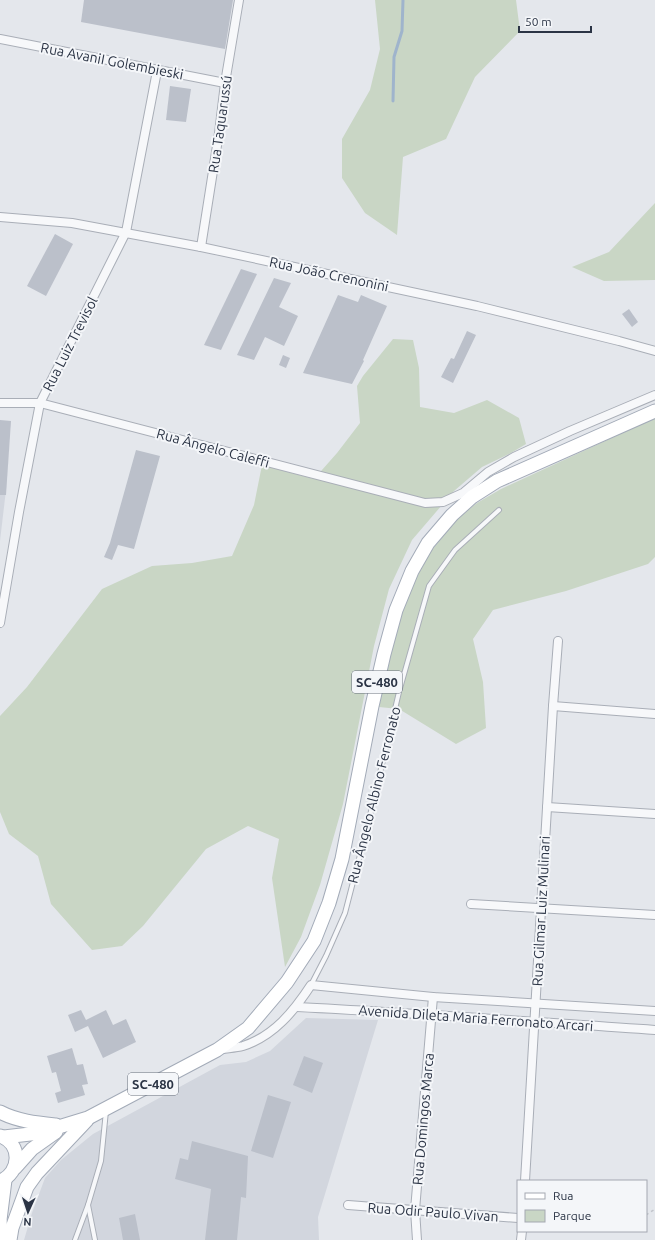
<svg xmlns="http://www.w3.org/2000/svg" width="655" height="1240" viewBox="0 0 655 1240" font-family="Ubuntu,sans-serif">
<rect width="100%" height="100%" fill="#e4e7ec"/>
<g fill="#d2d6de">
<polygon points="0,490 6,490 0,541"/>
<polygon points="306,1018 378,1020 318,1217 319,1240 24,1240 32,1213 45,1178 61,1160 93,1134 220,1065 246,1062 270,1051"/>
</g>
<g fill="#c9d6c5">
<polygon points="375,0 516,0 520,31 475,77 446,139 403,157 397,235 365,213 342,178 342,139 370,90 380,49"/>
<polygon points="655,203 655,280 604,281 572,267 609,252"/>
<polygon points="393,339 413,340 419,368 420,407 454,413 487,400 519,418 526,444 511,453 482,467 454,491 412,540 389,589 374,646 343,804 320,885 301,937 285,967 272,878 279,839 248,826 206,849 143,926 122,946 92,950 51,904 38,856 9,834 0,812 0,716 27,687 102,589 152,566 192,563 232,556 254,505 262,465 314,479 337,453 360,423 357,386 363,376"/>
<polygon points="655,418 655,557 648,564 566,591 493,610 473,639 483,682 486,728 456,744 399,709 379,707 400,615 412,586 431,551 458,518 477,503 501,489"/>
</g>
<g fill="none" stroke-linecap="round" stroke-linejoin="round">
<polyline stroke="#9fb4cc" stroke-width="3" points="393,101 394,57 402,31 403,0"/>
</g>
<g fill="#bbc0ca">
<polygon points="84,0 233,0 225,49 81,22"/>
<polygon points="170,86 191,89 186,122 166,120"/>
<polygon points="55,234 73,244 46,296 27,286"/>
<polygon points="241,269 257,274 221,350 204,345"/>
<polygon points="274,278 291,283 279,307 298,316 284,346 265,337 254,360 237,355"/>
<polygon points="338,295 358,302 361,295 387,306 363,360 364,361 352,384 303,373"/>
<polygon points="629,309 638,322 632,327 622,314"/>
<polygon points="467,331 476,335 453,383 441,377 451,358 454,359"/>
<polygon points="283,355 290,358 286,368 279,365"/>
<polygon points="0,420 11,421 6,495 0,495"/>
<polygon points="136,450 160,456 134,549 118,545 112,560 104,557 110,543"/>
<polygon points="81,1010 86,1020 106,1010 113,1025 126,1019 136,1042 103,1058 88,1026 75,1032 68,1015"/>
<polygon points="72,1048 77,1065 83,1064 88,1084 82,1085 85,1095 58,1103 55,1093 61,1091 56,1072 52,1073 47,1056"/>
<polygon points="304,1056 323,1063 312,1093 293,1085"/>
<polygon points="268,1095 291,1102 273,1158 251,1151"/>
<polygon points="192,1141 248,1156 246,1198 241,1197 237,1240 205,1240 211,1189 175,1179 180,1158 188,1160"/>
<polygon points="135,1214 140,1240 123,1240 119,1218"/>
</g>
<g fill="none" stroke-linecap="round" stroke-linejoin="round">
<defs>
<g id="lane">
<polyline points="311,985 326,956 345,913 368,824 399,692 429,586 455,550 499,510"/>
<polyline points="88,1205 95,1240"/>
<polyline points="75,1240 88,1205 101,1161 106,1111"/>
</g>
<g id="street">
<polyline points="0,39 225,83"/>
<polyline points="0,217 72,223 201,247 477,306 619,341 655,351"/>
<polyline points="201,247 219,133 225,83 239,0"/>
<polyline points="0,403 40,403 425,503 443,502 463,493 488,472 514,457 570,431 655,395"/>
<polyline points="0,623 19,512 40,403 126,232 157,71"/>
<polyline points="553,706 655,714"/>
<polyline points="547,807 655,814"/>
<polyline points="471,904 655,915"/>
<path d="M297,1007c119,6 239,15 358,23"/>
<path d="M222,1049c7,-1 14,-1 21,-3 31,-10 51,-35 68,-61l122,12 222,14"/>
<polyline points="525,1181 553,706 558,641"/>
<polyline points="348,1205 518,1218"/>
<polyline points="417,1240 415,1210 433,997"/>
<polyline points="521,1240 522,1231"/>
</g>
<g id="primary">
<path d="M0,1112c17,9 37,11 56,13"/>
<path d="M0,1136c22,7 21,37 0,45"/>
<polyline points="4,1137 39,1133 88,1118 217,1050 248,1028 287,982 314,941 329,903 342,859 372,706 384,654 396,610 412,571 428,543 452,515 472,497 497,481 655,411"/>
<polyline points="15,1168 32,1149 56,1132"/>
<polyline points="0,1220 5,1180"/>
<polyline points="0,1221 2,1240"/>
<polyline points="10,1240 12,1228 27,1187 37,1173 87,1120"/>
</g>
</defs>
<use href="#lane" stroke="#a9aeb7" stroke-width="6"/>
<use href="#street" stroke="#a9aeb7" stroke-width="10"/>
<use href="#primary" stroke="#a3abb8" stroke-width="15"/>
<polyline stroke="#c2c5cb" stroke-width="1.5" stroke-dasharray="3 3" stroke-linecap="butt" points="646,1215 655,1209"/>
<use href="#lane" stroke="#f7f8fa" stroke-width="4"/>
<use href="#street" stroke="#f7f8fa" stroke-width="8"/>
<use href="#primary" stroke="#fff" stroke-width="13"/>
</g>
<g text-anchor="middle" stroke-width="4" stroke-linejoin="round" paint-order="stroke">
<g fill="#f4f6f9" stroke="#676e7b" stroke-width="1">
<rect x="352" y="671" width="50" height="22" rx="3"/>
<rect x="128" y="1073" width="50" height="22" rx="3"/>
</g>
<g font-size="13" font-weight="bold" fill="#2b3445">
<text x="377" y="687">SC-480</text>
<text x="153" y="1089">SC-480</text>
</g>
<g font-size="14" fill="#2b3445" stroke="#f4f6f9">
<text transform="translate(112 61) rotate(11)" y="5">Rua AvaniI Golembieski</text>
<text transform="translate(220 124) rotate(-82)" y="5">Rua Taquarussú</text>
<text transform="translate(329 274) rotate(12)" y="5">Rua João Crenonini</text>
<text transform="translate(70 344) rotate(-63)" y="5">Rua Luiz Trevisol</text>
<text transform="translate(213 448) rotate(15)" y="5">Rua Ângelo Caleffi</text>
<text transform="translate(374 795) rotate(-76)" y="5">Rua Ângelo Albino Ferronato</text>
<text transform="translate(541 911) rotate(-87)" y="5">Rua Gilmar Luiz Mulinari</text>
<text transform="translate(476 1018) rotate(4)" y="5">Avenida Dileta Maria Ferronato Arcari</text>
<text transform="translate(423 1119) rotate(-85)" y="5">Rua Domingos Marca</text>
<text transform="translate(433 1212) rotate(4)" y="5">Rua Odir Paulo Vivan</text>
</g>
</g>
<rect x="517" y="1180" width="130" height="52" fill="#f4f6f9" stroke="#a4a8b1"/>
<rect x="525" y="1193" width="20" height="6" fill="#ffffff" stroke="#a4a8b1"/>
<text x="553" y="1200" font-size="12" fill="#2b3445">Rua</text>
<rect x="525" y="1210" width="20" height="12" fill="#c9d6c5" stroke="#a4a8b1"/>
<text x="553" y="1220" font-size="12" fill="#2b3445">Parque</text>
<g transform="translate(28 1212) rotate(183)" stroke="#f4f6f9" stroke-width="3" paint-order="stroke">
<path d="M0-3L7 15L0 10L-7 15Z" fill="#2b3445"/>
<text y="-6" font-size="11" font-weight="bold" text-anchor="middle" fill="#2b3445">N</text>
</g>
<path d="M519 26v6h72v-6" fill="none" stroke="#2b3445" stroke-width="2"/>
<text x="525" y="26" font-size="12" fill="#2b3445" stroke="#f4f6f9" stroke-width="3" paint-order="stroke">50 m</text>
</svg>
